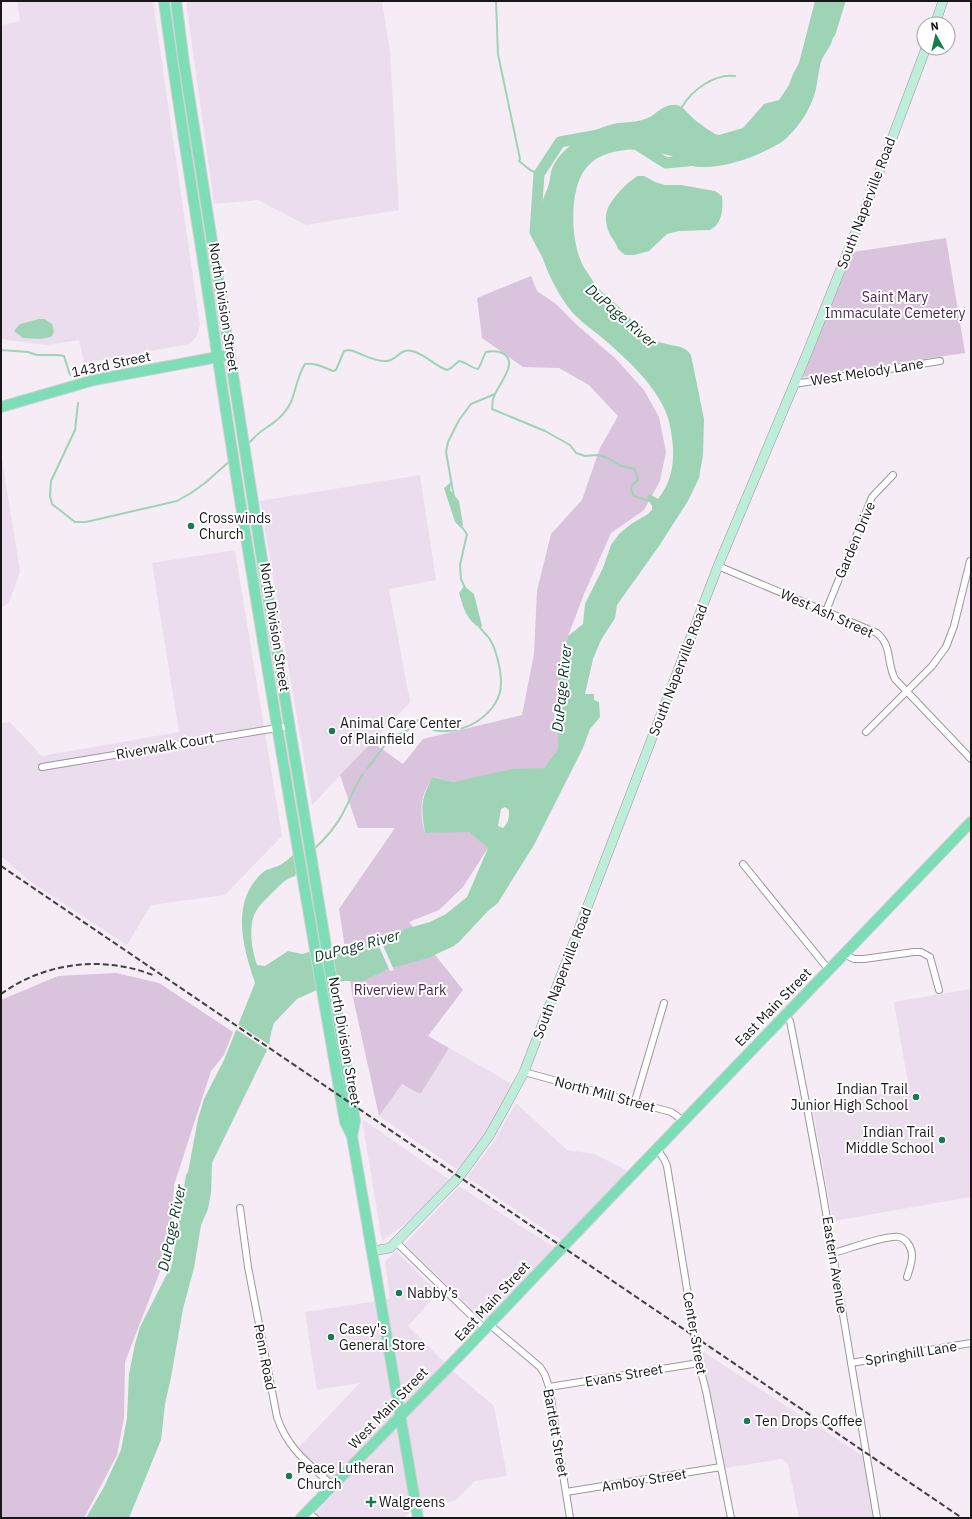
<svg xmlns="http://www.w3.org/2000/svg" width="972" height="1519" viewBox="0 0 972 1519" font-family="'IBM Plex Sans',sans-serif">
<rect width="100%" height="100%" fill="#f5ecf6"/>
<g fill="#ecddee">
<polygon points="17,1 153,1 200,325 196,337 189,344 84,363 79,340 46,345 1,339 1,25 20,21"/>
<polygon points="186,1 382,1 390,52 399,210 306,225 258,200 214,204"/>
<polygon points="1,453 20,572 9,603 1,608"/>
<polygon points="420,475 436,580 389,589 410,702 312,805 260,501"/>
<polygon points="235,550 282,836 225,895 151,905 127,945 31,882 1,856 1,723 10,722 42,756 179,732 152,563"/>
<polygon points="971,989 971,1197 833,1221 812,1106 909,1089 894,1002"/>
<polygon points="449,1048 514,1085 486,1136 461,1172 379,1116 402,1084 421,1092"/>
<polygon points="516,1103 567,1150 594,1154 630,1172 562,1241 467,1177 493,1143"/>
<polygon points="362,1119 450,1180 418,1214 382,1241"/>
<polygon points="459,1186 555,1248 485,1322 405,1244"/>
<polygon points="396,1251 438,1293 408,1326 455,1373 494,1406 507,1476 475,1481 455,1501 414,1508 404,1518 315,1518 313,1516 339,1488 296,1450 360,1383 317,1390 305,1312 390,1299 385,1262"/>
<polygon points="702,1351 866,1458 876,1518 799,1518 788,1464 782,1459 725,1468"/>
</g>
<g fill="#dac3dd">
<polygon points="946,238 965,353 803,377 853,252"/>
<path d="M531,276l6,15 19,13 22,22 38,33 28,31 15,27 7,35 -6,29 -16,29 -33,23 -27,61 -16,42 -8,56 -2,57 -14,19 -57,8 -34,6 -19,-5c-4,5 -8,11 -10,17 -4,12 -3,27 1,39 13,1 33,-6 44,-1 7,3 14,12 19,16l-25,39 -24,23 -30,12 54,68 -35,46 21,12 -28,45 -1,1 -18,-10 -23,32 -27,-123 -13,-84 56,-81h-37l-18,-53 32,-33 31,22 20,-25 99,-24 12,-61 3,-63 14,-57 31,-34 18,-52 18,-32 -29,-31 -30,-17 -36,-1 -41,-29 -5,-40z"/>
<polygon points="116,973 159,983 233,1032 224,1055 211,1071 174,1185 171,1243 125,1362 124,1418 117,1455 84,1518 1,1518 1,1000 58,976"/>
</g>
<g fill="#9ed4b5" fill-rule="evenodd">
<path d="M815,1h23c-2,13 -2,27 -6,40 -2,7 -9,14 -11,21 -4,14 -3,26 -9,39 -5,14 -17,30 -29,40 -2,2 -7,4 -10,6 -22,12 -48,21 -74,20 -9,0 -19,-7 -28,-11 -8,-3 -37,-8 -45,-6 -15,2 -29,5 -39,17 -19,20 -17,79 -2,102 5,7 10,16 16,22 5,5 11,9 16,14 13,12 23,26 38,35 12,7 29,3 36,15l13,64 -1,36 -4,23 -11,23 -29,45 -42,59 -2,13 -14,22 -8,19 -8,35h9v6l5,2 1,15 -10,12 -7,19 -49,97 -30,48 -6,10 -10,8 -30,32 -2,1 -2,2 -26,12 -40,11 -25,12h-19l-16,4 -31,14 -23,24 -3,10 -2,13 -57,117 -1,30 -3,16 -7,16 -7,43 -11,41 -12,68 -6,27 -4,36 -32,78h-43l18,-31 17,-37 6,-32 2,-44 6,-30 5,-17 32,-63 14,-89 2,-3 10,-53 6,-20 20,-39 31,-77c-12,-36 -25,-80 7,-110 6,-5 13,-5 20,-9 4,-3 8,-6 12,-10l2,19 -1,3c-10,3 -15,9 -22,16 -6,6 -14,13 -18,21 -7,14 -3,38 2,52l8,1 23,-15 14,3 30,-8 5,7h6l34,-11 28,-13 25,-7 16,-8 21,-17 21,-49 -19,-16 -44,1c-4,-25 -5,-33 8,-56l20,5 59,-13 32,-1 14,-19 1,-70 9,-43 15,-12 2,-20 18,-36 8,-23 8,-11 12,-10 17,-10 4,-4v-4l-5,-8 2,-4 9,5c12,-15 16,-32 15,-51 -1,-11 -2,-22 -6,-33 -11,-29 -37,-53 -60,-73 -10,-9 -21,-16 -30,-25 -16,-15 -34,-51 -38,-72 -4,-20 1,-40 9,-58 2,-6 2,-9 3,-15 7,-25 44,-45 67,-49 8,-1 17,-1 24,-3 14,-3 20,-17 35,-15 5,1 8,6 12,9 7,8 17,14 26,20l4,1 24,-7 21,-24 15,-4 10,-15 4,-11 6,-11zM505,807l4,3c0,7 0,13 -6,18l-5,-2 3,-17z"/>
<path d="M638,176h6l11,6 10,3h16l34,6 7,5c1,13 1,27 -12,34l-31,1 -12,3 -18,17 -15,4h-9l-7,-6c-2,-7 -8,-12 -10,-19 -2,-6 -3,-13 -1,-19 3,-11 21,-30 31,-35z"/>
<polygon points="39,319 44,319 52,324 54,332 51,337 40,339 23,338 14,331 20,324"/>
<polygon points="451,482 450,490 459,501 463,525 461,528 455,522 444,488"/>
<path d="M464,586l10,8 8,32 -2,2c-13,-7 -17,-21 -21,-35z"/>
</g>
<g fill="#f5ecf6">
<polygon points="380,939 394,970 390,971 376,940"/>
<polygon points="236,1023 271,1046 269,1051 234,1028"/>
</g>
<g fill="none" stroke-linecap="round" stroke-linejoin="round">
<g stroke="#9ed4b5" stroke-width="2">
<polyline points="496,1 498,54 520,159 519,161 530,170 539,174"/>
<path d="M682,107c10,-17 33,-34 53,-31"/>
<polyline points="1,350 28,352 37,355 58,355 64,356 70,375"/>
<polyline points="78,403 75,430 51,481 50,496 52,504 75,522 86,522 177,501 191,493 205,483 231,460"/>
<path d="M247,445c5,-5 10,-11 16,-15 12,-8 21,-14 28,-28 5,-12 7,-28 14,-38 13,-1 17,3 28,7l3,-1 8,-19 5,-1c13,3 24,12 38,11 10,-1 13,-13 25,-10 13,3 23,15 35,19l4,-2 8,-7c7,1 12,7 19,8 4,-5 4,-11 8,-17 6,-1 13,-1 18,2 15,10 -8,33 -11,45 -1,3 0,7 -1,10l53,22 25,14 6,8 9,3 12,-1 11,3 11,7 9,3h5l3,4 2,8 -6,5 -1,5 3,6 15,5"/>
<polyline points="454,497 446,452 448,442 459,420 471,404 495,394"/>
<polyline points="461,526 467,534 460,565 461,579 465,588"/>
<path d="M367,769l18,-24 11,-9 12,-6 10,-10c5,3 11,8 16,10 29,7 68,-17 67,-48 0,-12 -5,-34 -12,-44 -3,-4 -7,-7 -10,-12"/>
<path d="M313,850c12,-11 23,-23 30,-37 7,-13 12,-27 20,-39"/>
</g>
<g stroke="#9ed4b5" stroke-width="11">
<polyline points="830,33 840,1"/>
<polyline points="636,144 666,163 697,160"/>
<polyline points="545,251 535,232 539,174 560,142 598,135"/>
</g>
<defs>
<g id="street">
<polyline points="794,384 940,361"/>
<path d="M718,566l159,67c16,14 9,29 18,46l76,80"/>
<polyline points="826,611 872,497 893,475"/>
<polyline points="866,732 932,666 946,647 954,626 970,561"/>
<polyline points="42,767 289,726"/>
<polyline points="743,864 829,970"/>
<polyline points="844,954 854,959 864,959 914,952 921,952 930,957 939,990"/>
<polyline points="785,1016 790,1021 808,1113 822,1189 877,1518"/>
<polyline points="524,1072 671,1112 684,1121"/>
<polyline points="635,1101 664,1003"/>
<polyline points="657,1149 664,1159 667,1166 699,1363 706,1391 731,1518"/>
<path d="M240,1208l8,59 29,150c10,31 32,47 55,68"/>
<polyline points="396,1242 485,1329"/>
<path d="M833,1253c13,-3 55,-19 66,-16 8,2 13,11 13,19 0,7 -3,15 -5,21"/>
<polyline points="489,1324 540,1367 545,1375 549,1387 570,1518"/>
<polyline points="851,1363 971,1343"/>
<polyline points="549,1387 699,1363"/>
<polyline points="566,1492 721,1467"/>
<polyline points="307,1512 315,1518"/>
</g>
<g id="secondary">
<polyline points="935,24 943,1"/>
<polyline points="373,1251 390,1248 459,1177 489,1136 503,1111 524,1072 718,566 806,356 876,181 926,48"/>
</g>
<g id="primary">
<path d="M164,1c13,100 30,199 45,299 41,275 88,548 136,822l7,14 66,382"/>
<path d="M176,1l8,62c54,353 111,706 171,1058l-3,15"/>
<polyline points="1,407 94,380 223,356"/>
<polyline points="301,1518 462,1353 576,1233 971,822"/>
</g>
</defs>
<use href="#street" stroke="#9e969f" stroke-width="8"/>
<use href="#secondary" stroke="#9e969f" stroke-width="10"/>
<use href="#primary" stroke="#d1d1d1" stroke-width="12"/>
<use href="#street" stroke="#fff" stroke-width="6"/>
<use href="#secondary" stroke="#beeeda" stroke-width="9"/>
<use href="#primary" stroke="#7dddb6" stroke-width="10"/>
<g stroke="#433f44" stroke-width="2" stroke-dasharray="6 3" stroke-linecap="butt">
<polyline points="1,866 962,1518"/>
<path d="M1,994c44,-32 104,-39 154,-18"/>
</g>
</g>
<g fill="#197a51" stroke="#fff" stroke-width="1.5">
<circle cx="191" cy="526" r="4"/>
<circle cx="332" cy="731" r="4"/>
<circle cx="916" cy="1097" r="4"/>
<circle cx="942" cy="1140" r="4"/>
<circle cx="399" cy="1293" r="4"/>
<circle cx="331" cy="1337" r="4"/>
<circle cx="747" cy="1421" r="4"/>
<circle cx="289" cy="1476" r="4"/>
<path d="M369 1496h4v4h4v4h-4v4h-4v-4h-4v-4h4z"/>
</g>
<g text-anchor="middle" stroke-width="4" stroke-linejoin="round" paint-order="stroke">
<g font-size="14" fill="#1a171b" stroke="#fff">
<text transform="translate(866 203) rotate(-69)" y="5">South Naperville Road</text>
<text transform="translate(224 307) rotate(81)" y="5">North Division Street</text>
<text transform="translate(111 364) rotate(-12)" y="5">143rd Street</text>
<text transform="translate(867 372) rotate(-9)" y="5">West Melody Lane</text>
<text transform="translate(855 540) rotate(-67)" y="5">Garden Drive</text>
<text transform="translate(827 613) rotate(24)" y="5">West Ash Street</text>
<text transform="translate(275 627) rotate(81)" y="5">North Division Street</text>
<text transform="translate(678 670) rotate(-69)" y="5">South Naperville Road</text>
<text transform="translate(165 746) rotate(-10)" y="5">Riverwalk Court</text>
<text transform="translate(562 973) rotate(-69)" y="5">South Naperville Road</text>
<text transform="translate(773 1007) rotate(-46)" y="5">East Main Street</text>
<text transform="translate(345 1041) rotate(80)" y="5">North Division Street</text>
<text transform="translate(605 1094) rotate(15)" y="5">North Mill Street</text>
<text transform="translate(835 1265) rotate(81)" y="5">Eastern Avenue</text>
<text transform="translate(492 1301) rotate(-47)" y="5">East Main Street</text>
<text transform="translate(695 1333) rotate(80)" y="5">Center Street</text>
<text transform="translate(911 1353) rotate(-9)" y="5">Springhill Lane</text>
<text transform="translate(265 1357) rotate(79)" y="5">Penn Road</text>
<text transform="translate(624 1375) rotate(-10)" y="5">Evans Street</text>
<text transform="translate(388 1408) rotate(-46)" y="5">West Main Street</text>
<text transform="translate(556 1433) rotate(80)" y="5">Bartlett Street</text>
<text transform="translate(644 1480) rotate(-9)" y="5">Amboy Street</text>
</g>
<g font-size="14" fill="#4c1f53" stroke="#fff">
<text x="895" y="302">Saint Mary<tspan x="895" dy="16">Immaculate Cemetery</tspan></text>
<text x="400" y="995">Riverview Park</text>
</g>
<g font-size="14" fill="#1a171b" stroke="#fff" text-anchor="start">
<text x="199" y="523">Crosswinds<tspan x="199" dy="16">Church</tspan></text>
<text x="340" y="728">Animal Care Center<tspan x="340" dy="16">of Plainfield</tspan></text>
<text x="908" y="1094" text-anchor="end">Indian Trail<tspan x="908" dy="16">Junior High School</tspan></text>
<text x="934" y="1137" text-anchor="end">Indian Trail<tspan x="934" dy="16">Middle School</tspan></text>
<text x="407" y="1298">Nabby’s</text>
<text x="339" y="1334">Casey's<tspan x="339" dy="16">General Store</tspan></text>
<text x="755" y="1426">Ten Drops Coffee</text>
<text x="297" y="1473">Peace Lutheran<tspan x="297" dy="16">Church</tspan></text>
<text x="379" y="1507">Walgreens</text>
</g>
<g font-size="15" font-style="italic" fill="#0c3824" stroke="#fff">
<text transform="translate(621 316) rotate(41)" y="5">DuPage River</text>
<text transform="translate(562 688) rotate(-84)" y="5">DuPage River</text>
<text transform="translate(357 946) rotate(-15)" y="5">DuPage River</text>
<text transform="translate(172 1228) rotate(-78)" y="5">DuPage River</text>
</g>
</g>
<rect width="972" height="1519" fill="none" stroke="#1a171b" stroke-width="4"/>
<g transform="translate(936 36) rotate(352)"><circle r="19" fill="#ffffff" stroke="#a3a2a4"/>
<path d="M0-3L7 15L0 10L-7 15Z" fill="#197a51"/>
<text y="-6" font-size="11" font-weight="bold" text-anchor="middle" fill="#1a171b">N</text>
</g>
</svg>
